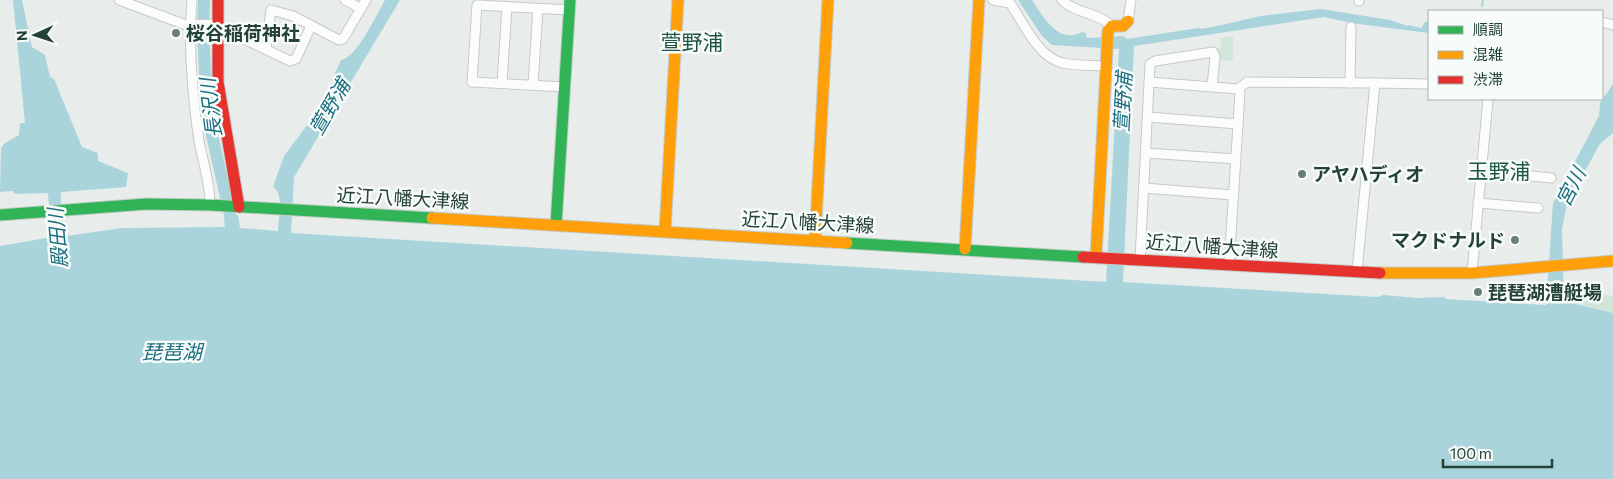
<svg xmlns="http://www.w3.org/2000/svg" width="1613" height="479" viewBox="0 0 1613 479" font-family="Commissioner,'Noto Sans JP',sans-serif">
<rect width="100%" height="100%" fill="#e8edeb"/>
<g fill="#d1e6d8">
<polygon points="1233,36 1233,61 1217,60 1218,48 1221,47 1221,38"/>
<polygon points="1563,283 1567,283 1567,286 1573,289 1613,296 1613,313 1567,302 1563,295"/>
</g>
<g fill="#a9d4db">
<polygon points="13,0 22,0 32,47 45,55 50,77 54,79 82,147 98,153 98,161 128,173 126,187 61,192 60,204 51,204 48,193 15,194 13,191 0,192 1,148 5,143 19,135 20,123 25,123"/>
<path d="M385,0h15l-106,177 -3,56 815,49 13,-233 -67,-4 -10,-9 -24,-36h14c11,16 26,45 50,32l4,1v4l3,1 34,-2 4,3 71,-11 7,1 55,-13 61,-7 69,11 26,9 5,-1 4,-6 4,-1v12l-78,-10 -27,-6 -190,29 -11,236 255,15 5,-2 35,3 27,-1v2l101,6 7,-102 46,-87 1,-13 13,-19v49l-13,11 -33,59 -5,26 2,70 3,3 46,11v166h-1613v-233l52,-9 1,-9h10l3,8 56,-8 105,-1 -3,-12h14l2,13 38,3c0,-13 7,-36 -5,-44l11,-31 39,-52 13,-22 -4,-2 9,-20c15,-1 36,-46 44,-60z"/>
</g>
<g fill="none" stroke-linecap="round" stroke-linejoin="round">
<g stroke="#a9d4db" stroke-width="2">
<polyline points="1482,6 1483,0"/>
<polyline points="1408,26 1421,29"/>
<polyline points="1202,30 1222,26"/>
</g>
<g stroke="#a9d4db" stroke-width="12">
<polyline points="204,0 203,31 207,113 230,215 231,232"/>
<polyline points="53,187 60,244"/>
</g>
<defs>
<g id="street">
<polyline points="119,0 186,25 217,24"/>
<path d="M192,0c-4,47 0,94 7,141 4,21 11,42 11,64"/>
<polyline points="345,0 360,8"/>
<path d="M993,0l17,3c13,19 28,55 53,60 13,3 28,2 42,3"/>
<path d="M1062,0c12,13 35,12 50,26"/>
<polyline points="1359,1 1359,0"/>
<polyline points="1128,21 1131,0"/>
<polyline points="1602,22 1613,25"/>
<polyline points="218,40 242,38 290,61 296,59 311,26"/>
<polyline points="266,49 271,10 293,16 339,40 343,39 366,0"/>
<polyline points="1149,82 1238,89 1240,93 1229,265"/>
<polyline points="502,83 507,7"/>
<polyline points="1350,83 1351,27"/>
<polyline points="533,85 538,9"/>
<polyline points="565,87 472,82 477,5 570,10"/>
<polyline points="1238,89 1247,82 1375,83"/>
<polyline points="1148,117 1238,124"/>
<polyline points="197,126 224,123"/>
<polyline points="1146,153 1236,159"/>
<polyline points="1481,171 1551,178"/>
<polyline points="1144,188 1233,195"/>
<polyline points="1478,203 1538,208"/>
<polyline points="1140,259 1150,64 1155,61 1213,52 1215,57 1212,86"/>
<polyline points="1357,272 1375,83 1429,84"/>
<polyline points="1472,273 1488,99"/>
</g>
<g id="fast">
<polyline points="0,215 146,204 210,205 432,218"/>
<polyline points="556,225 570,0"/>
<polyline points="847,243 1083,257"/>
</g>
<g id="slow">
<polyline points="432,218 847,243"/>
<polyline points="665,231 678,0"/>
<polyline points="815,240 828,0"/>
<polyline points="965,249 979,0"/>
<polyline points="1096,256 1108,31 1112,26 1123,26 1128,21"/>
<polyline points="1380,273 1472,273 1613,261"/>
</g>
<g id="jam">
<polyline points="218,0 218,82 239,207"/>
<polyline points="1083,257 1380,273"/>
</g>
</defs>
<use href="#street" stroke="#c5cac8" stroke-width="11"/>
<use href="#fast" stroke="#c3cbc8" stroke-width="13"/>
<use href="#slow" stroke="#c3cbc8" stroke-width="13"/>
<use href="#jam" stroke="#c3cbc8" stroke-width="13"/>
<use href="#street" stroke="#fcfcfc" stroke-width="9"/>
<use href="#fast" stroke="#30b455" stroke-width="11"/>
<use href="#slow" stroke="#ff9f0a" stroke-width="11"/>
<use href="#jam" stroke="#e5322d" stroke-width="11"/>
</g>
<g fill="#697e78" stroke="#f7fbf9" stroke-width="2">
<circle cx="176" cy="33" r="5"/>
<circle cx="1302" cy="174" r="5"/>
<circle cx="1515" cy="240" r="5"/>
<circle cx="1478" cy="292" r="5"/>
</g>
<g text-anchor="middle" stroke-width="5" stroke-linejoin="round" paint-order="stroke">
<g font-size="19" font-weight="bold" fill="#24423a" stroke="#f7fbf9" text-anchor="start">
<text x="186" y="40">桜谷稲荷神社</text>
<text x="1312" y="181">アヤハディオ</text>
<text x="1505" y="247" text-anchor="end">マクドナルド</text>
<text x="1488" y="299">琵琶湖漕艇場</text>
</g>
<g font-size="19" fill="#24423a" stroke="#f7fbf9">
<text transform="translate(403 198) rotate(3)" y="7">近江八幡大津線</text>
<text transform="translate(808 222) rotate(3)" y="7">近江八幡大津線</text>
<text transform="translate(1212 246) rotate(4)" y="7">近江八幡大津線</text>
</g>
<g font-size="20" font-style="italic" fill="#1c6f80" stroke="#f7fbf9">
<text transform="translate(1123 102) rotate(-87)" y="7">萱野浦</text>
<text transform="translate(330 107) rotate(-60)" y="7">萱野浦</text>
<text transform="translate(211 108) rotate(-97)" y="7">長沢川</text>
<text transform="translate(1571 187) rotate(-63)" y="7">宮川</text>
<text transform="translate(58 238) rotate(-95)" y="7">殿田川</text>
<text x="172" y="359">琵琶湖</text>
</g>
<g font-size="21" fill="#1f5548" stroke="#f7fbf9">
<text x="692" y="50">萱野浦</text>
<text x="1499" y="179">玉野浦</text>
</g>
</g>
<rect x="1428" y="10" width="175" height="90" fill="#f7fbf9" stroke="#a3b1ad"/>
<rect x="1438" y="26" width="25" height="8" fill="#30b455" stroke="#a3b1ad"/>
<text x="1473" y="35" font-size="15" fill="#24423a">順調</text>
<rect x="1438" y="51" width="25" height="8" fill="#ff9f0a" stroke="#a3b1ad"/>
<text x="1473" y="60" font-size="15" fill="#24423a">混雑</text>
<rect x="1438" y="76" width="25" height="8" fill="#e5322d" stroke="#a3b1ad"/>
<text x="1473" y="85" font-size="15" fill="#24423a">渋滞</text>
<g transform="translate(35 35) rotate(267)" stroke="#f7fbf9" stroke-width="4" paint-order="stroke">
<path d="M0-4L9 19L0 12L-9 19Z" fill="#24423a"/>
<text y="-8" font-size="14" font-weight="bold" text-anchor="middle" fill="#24423a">N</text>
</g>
<path d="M1443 459v8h109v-8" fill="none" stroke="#24423a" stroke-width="2.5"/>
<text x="1450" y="459" font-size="15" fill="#24423a" stroke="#f7fbf9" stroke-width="4" paint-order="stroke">100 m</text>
</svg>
